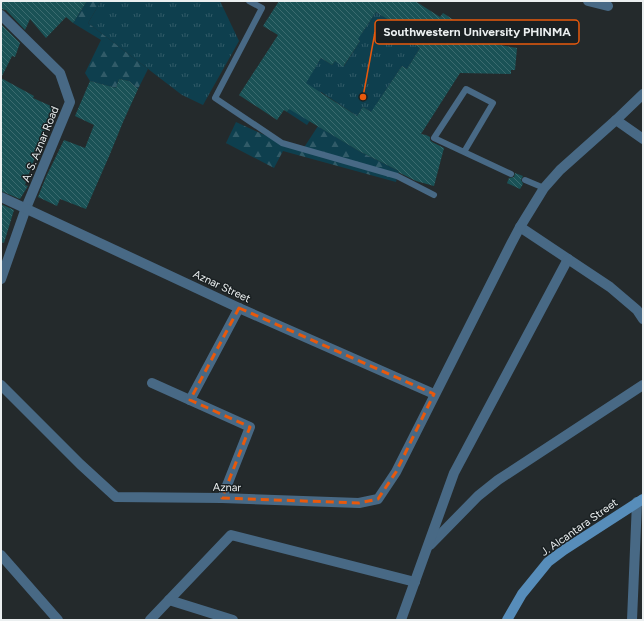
<svg xmlns="http://www.w3.org/2000/svg" width="644" height="621" viewBox="0 0 644 621" font-family="Figtree,sans-serif">
<defs>
<pattern id="grass-tufts" width="24" height="20" patternUnits="userSpaceOnUse"><rect width="24" height="20" fill="#0e3f4e"/><path d="M3 7l-1-3M5 7V3M7 7l1-3M15 17l-1-3M17 17v-4M19 17l1-3" fill="none" stroke="#315b68"/></pattern>
<pattern id="forest-firs" width="22" height="20" patternUnits="userSpaceOnUse"><rect width="22" height="20" fill="#0e3f4e"/><path d="M5 1l3.5 6h-7zM16 11l3.5 6h-7z" fill="#315b68"/></pattern>
<pattern id="building-back-hatch" width="6" height="6" patternUnits="userSpaceOnUse"><rect width="6" height="6" fill="#1a5256"/><path d="M-1 5l2 2M0 0l6 6M5-1l2 2" fill="none" stroke="#3b6b6f"/></pattern>
</defs>
<rect width="100%" height="100%" fill="#242a2c"/>
<g fill="url(#grass-tufts)">
<polygon points="101,1 220,1 239,41 203,105 182,95 88,23"/>
<polygon points="376,12 411,34 407,40 420,48 407,69 402,66 376,105 377,116 363,107 357,116 321,92 310,109 315,113 307,125 287,112 321,58 332,65 335,61 344,66 360,41 354,37 362,33"/>
</g>
<g fill="url(#forest-firs)">
<polygon points="87,1 101,1 88,23 148,69 138,89 129,81 119,79 116,88 90,81 85,73 101,40 73,23"/>
<polygon points="236,122 282,143 303,149 318,126 359,151 399,171 396,182 283,151 274,168 226,143"/>
</g>
<g fill="url(#building-back-hatch)" fill-rule="evenodd">
<polygon points="1,1 87,1 73,23 66,17 46,38 30,19 25,30 6,10 1,9"/>
<path d="M279,1h136l25,16 3,-4 46,30 28,5 -2,22h-4v4l-51,-1 -39,61 5,1 4,2v3l2,2 12,6 -10,38 -18,-5 -18,-9 1,-1 -40,-20 -70,-42 -2,3 -3,-2 -7,10 -38,-25 39,-60 -15,-9zM376,12l35,22 -4,6 13,8 -13,21 -5,-3 -31,46 -8,-5 -6,9 -51,-33 15,-25 11,7 3,-4 8,6 17,-26 -2,-2z"/>
<polygon points="1,24 20,43 15,57 12,56 1,78"/>
<polygon points="1,78 34,96 33,98 53,107 25,185 28,186 20,199 1,191"/>
<polygon points="119,79 129,81 138,89 123,122 110,154 86,209 60,199 57,206 38,197 46,177 64,140 85,148 94,125 75,116 90,81 116,88"/>
<polygon points="515,173 523,176 521,180 523,184 520,189 507,183 509,178 514,177"/>
<polygon points="1,204 14,210 4,243 1,242"/>
</g>
<g fill="none" stroke-linecap="round" stroke-linejoin="round">
<g stroke="#486985" stroke-width="6">
<polyline points="249,1 262,8 215,98 282,143 397,176 434,195"/>
<polyline points="464,152 493,103 466,89 434,138 511,174"/>
<polyline points="525,180 544,188"/>
</g>
<g stroke="#486985" stroke-width="10">
<polyline points="588,1 608,6"/>
<polyline points="1,15 60,73 70,102 26,208 1,279"/>
<polyline points="616,120 643,139"/>
<polyline points="1,197 239,308 434,394"/>
<polyline points="520,227 610,287 637,310 643,319"/>
<polyline points="152,383 250,427 222,498"/>
<polyline points="1,385 80,464 116,497 222,498 359,503 378,499 396,472 511,244 520,227 544,188 560,170 616,120 643,94"/>
<polyline points="190,400 239,308"/>
<polyline points="430,545 478,496 498,480 643,385"/>
<polyline points="1,555 58,620"/>
<polyline points="169,600 233,620"/>
<polyline points="150,620 231,535 415,582"/>
<polyline points="401,620 454,473 568,259"/>
<polyline points="632,620 637,502"/>
</g>
<polyline stroke="#578dba" stroke-width="10" points="507,620 522,594 548,562 564,550 643,499"/>
</g>
<path fill="none" stroke="#e8590c" stroke-width="3" stroke-dasharray="8 5" stroke-linejoin="round" d="M239,308l195,86 -38,78 -18,27 -19,4 -137,-5 28,-71 -60,-27z"/>
<g text-anchor="middle" stroke-width="3" stroke-linejoin="round" paint-order="stroke">
<g font-size="11" fill="#ebeff0" stroke="#1a2022">
<text transform="translate(40 144) rotate(-68)" y="4">A. S. Aznar Road</text>
<text transform="translate(222 286) rotate(25)" y="4">Aznar Street</text>
<text transform="translate(227 487) rotate(1)" y="4">Aznar</text>
<text transform="translate(579 527) rotate(-35)" y="4">J. Alcantara Street</text>
</g>
</g>
<path fill="none" stroke="#e8590c" stroke-width="1.5" d="M363 97L375 32"/>
<circle fill="#e8590c" stroke="#1a2022" stroke-width="1.5" cx="363" cy="97" r="4"/>
<rect fill="#1a2022" stroke="#e8590c" stroke-width="1.5" x="375" y="20" width="204" height="24" rx="4"/>
<g font-size="12" text-anchor="middle" font-weight="bold" fill="#ebeff0">
<text x="477" y="36">Southwestern University PHINMA</text>
</g>
<rect width="644" height="621" fill="none" stroke="#ebeff0" stroke-width="4"/>
</svg>
